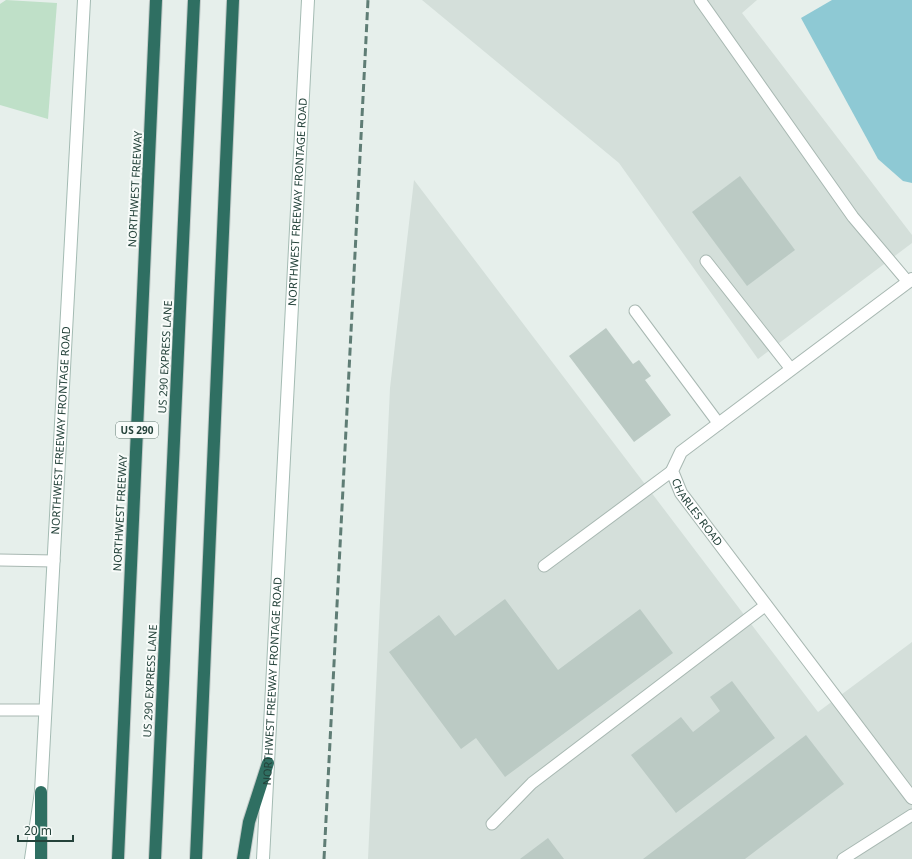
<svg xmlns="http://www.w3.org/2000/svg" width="912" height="859" viewBox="0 0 912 859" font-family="'Noto Sans',sans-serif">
<rect width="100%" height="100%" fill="#e6efeb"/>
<g fill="#d4dfda">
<polygon points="422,0 757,0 742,13 912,235 912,243 758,359 619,163"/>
<polygon points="414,180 818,712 912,642 912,859 368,859 390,388"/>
</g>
<polygon fill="#bfe0c8" points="6,0 57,3 48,119 0,105 0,4"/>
<polygon fill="#8ec9d4" points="832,0 912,0 912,183 903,181 878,159 801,18"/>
<g fill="#bbcac4">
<polygon points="740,176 795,250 747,286 692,212"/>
<polygon points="606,328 633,364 639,360 651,376 645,380 671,415 634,442 569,356"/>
<polygon points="505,599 558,670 640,609 673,653 505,777 476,738 461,749 389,652 439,615 455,636"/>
<polygon points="732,681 775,738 676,813 631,755 681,717 693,732 720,711 710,697"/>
<polygon points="806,735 844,784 745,859 643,859"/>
<polygon points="548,838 564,859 520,859"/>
</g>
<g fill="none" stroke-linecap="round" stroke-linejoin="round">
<defs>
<g id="lane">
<polyline points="700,0 853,217 908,282"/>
<polyline points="706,261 791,369"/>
<polyline points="635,311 719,424"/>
<polyline points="0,560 54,561"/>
<polyline points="544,566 672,471"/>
<polyline points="0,710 45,710"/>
<polyline points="492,824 532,783 766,605"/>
<polyline points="843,859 912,815"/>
</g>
<g id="street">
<path id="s1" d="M912,279l-231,173 -9,19 9,22 231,305"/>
</g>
<g id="secondary">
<path id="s2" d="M31,859l10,-67 43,-792"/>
<path id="s3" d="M263,859l45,-859"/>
</g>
<g id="highway">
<polyline points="41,859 41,792"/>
<polyline points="118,859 156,0"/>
<polyline points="155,859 194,0"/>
<polyline points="196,859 233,0"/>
<polyline points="243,859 249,822 268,763"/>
</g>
</defs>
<use href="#lane" stroke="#a8b8b2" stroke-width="13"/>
<use href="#street" stroke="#a8b8b2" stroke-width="14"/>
<use href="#secondary" stroke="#a4bbb3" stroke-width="14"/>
<use href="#highway" stroke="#c2cac8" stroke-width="14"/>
<use href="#lane" stroke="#fff" stroke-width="11"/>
<use href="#street" stroke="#fff" stroke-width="12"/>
<use href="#secondary" stroke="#fff" stroke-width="12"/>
<use href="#highway" stroke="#2f6f62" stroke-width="12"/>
<polyline stroke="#5f7d75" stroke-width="3" stroke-dasharray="8 4" stroke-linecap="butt" points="324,859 368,0"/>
</g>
<g text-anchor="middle" stroke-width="4" stroke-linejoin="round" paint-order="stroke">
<rect fill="#f7fbf9" stroke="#637a73" stroke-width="1" x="116" y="422" width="42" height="16" rx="3"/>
<g font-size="10" font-weight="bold" fill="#24423a">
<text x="137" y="434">US 290</text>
</g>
<g font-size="11" fill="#24423a" stroke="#f7fbf9">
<text transform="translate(135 189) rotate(-87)" y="4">NORTHWEST FREEWAY</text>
<text dy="4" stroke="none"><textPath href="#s3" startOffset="658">NORTHWEST FREEWAY FRONTAGE ROAD</textPath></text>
<text transform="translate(165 357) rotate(-87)" y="4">US 290 EXPRESS LANE</text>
<text dy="4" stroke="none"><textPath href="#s2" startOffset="430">NORTHWEST FREEWAY FRONTAGE ROAD</textPath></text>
<text dy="4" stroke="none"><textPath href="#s1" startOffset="358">CHARLES ROAD</textPath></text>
<text transform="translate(120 513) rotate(-87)" y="4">NORTHWEST FREEWAY</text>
<text transform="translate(150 681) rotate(-87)" y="4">US 290 EXPRESS LANE</text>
<text dy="4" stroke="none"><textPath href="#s3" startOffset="178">NORTHWEST FREEWAY FRONTAGE ROAD</textPath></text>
</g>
</g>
<path d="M18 835v6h55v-6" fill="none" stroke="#24423a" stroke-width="2"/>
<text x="24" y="835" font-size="12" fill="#24423a" stroke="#f7fbf9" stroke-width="3" paint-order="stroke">20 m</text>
</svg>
